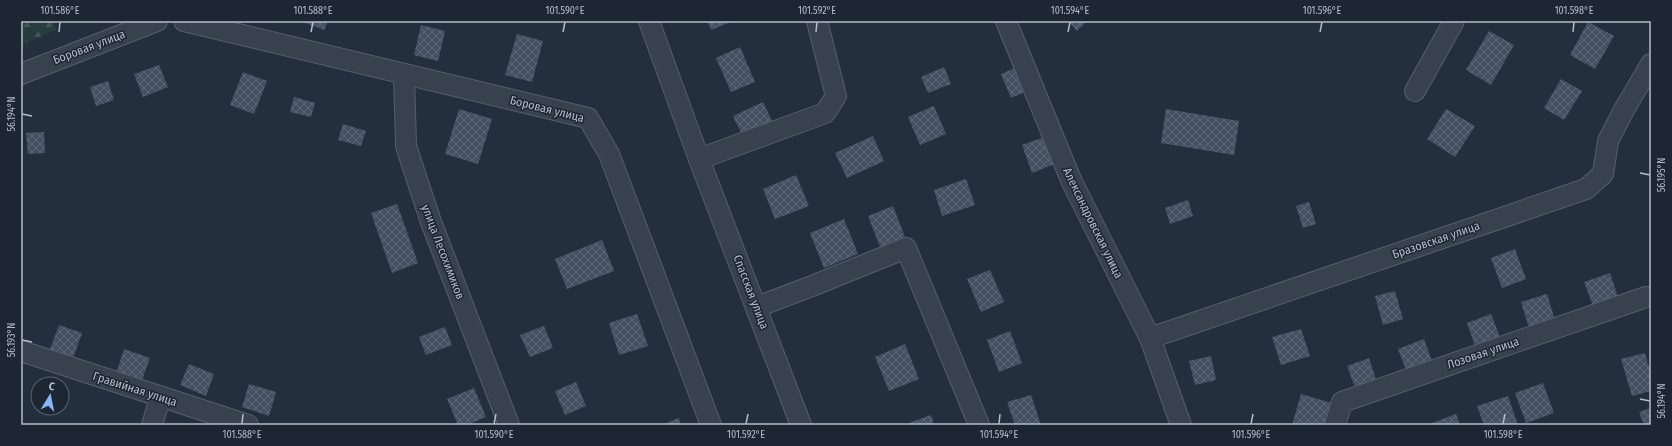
<svg xmlns="http://www.w3.org/2000/svg" width="1672" height="446" viewBox="0 0 1672 446" font-family="'Fira Sans Condensed',sans-serif">
<defs>
<pattern id="forest-firs" width="22" height="20" patternUnits="userSpaceOnUse"><rect width="22" height="20" fill="#263c3f"/><path d="M5 1l3.5 6h-7zM16 11l3.5 6h-7z" fill="#435659"/></pattern>
<pattern id="building-cross-hatch" width="8" height="8" patternUnits="userSpaceOnUse"><rect width="8" height="8" fill="#455162"/><path d="M0 0l8 8M0 8l8-8" fill="none" stroke="#5d6877"/></pattern>
</defs>
<rect width="100%" height="100%" fill="#242f3e"/>
<polygon fill="url(#forest-firs)" points="21,21 54,21 56,30 21,45"/>
<g fill="url(#building-cross-hatch)">
<polygon points="300,21 328,21 324,30"/>
<polygon points="707,21 733,21 711,30"/>
<polygon points="1068,21 1087,21 1077,31"/>
<polygon points="1588,22 1614,36 1595,69 1570,55"/>
<polygon points="421,25 445,31 438,61 414,55"/>
<polygon points="1489,31 1514,45 1491,85 1466,70"/>
<polygon points="517,34 543,41 532,82 505,75"/>
<polygon points="740,47 755,82 731,92 716,58"/>
<polygon points="159,65 168,87 143,97 134,74"/>
<polygon points="944,67 951,84 928,93 921,77"/>
<polygon points="1015,68 1025,92 1011,98 1001,74"/>
<polygon points="243,72 267,81 254,114 230,105"/>
<polygon points="1561,79 1582,91 1564,120 1544,108"/>
<polygon points="108,81 114,100 96,106 90,87"/>
<polygon points="294,97 315,103 311,117 290,112"/>
<polygon points="763,102 774,125 744,139 733,116"/>
<polygon points="934,106 946,134 920,145 908,117"/>
<polygon points="459,109 492,119 478,164 445,154"/>
<polygon points="1166,109 1239,121 1234,155 1161,143"/>
<polygon points="1446,109 1475,126 1455,157 1427,139"/>
<polygon points="343,124 366,131 361,146 338,140"/>
<polygon points="44,132 45,153 28,154 26,133"/>
<polygon points="873,136 884,161 847,178 835,153"/>
<polygon points="1047,136 1057,163 1032,173 1022,145"/>
<polygon points="796,175 809,206 775,219 763,189"/>
<polygon points="966,179 975,205 942,216 934,190"/>
<polygon points="1188,200 1193,216 1170,224 1165,208"/>
<polygon points="1309,202 1316,224 1303,228 1296,206"/>
<polygon points="397,204 418,263 392,273 371,213"/>
<polygon points="893,206 905,237 880,247 868,216"/>
<polygon points="844,219 858,254 824,268 810,233"/>
<polygon points="602,240 614,271 567,289 555,259"/>
<polygon points="1515,249 1526,279 1502,288 1491,258"/>
<polygon points="990,270 1004,302 981,312 967,279"/>
<polygon points="1610,273 1618,297 1593,306 1584,282"/>
<polygon points="1395,291 1403,319 1383,325 1375,296"/>
<polygon points="1547,294 1555,320 1529,328 1521,302"/>
<polygon points="637,314 648,346 619,355 609,323"/>
<polygon points="1491,314 1500,337 1475,346 1467,323"/>
<polygon points="59,325 82,333 73,358 50,349"/>
<polygon points="544,326 553,348 530,357 520,335"/>
<polygon points="445,327 452,345 426,355 419,337"/>
<polygon points="1301,329 1310,356 1281,365 1272,337"/>
<polygon points="1010,331 1022,363 999,372 987,340"/>
<polygon points="1424,339 1432,361 1406,370 1398,349"/>
<polygon points="905,344 919,379 889,391 875,357"/>
<polygon points="124,349 150,358 142,380 117,371"/>
<polygon points="1645,353 1651,375 1651,391 1632,396 1621,359"/>
<polygon points="1211,356 1216,380 1195,385 1189,361"/>
<polygon points="1369,358 1377,383 1356,390 1347,366"/>
<polygon points="189,364 214,374 206,396 180,385"/>
<polygon points="576,382 586,406 565,415 555,391"/>
<polygon points="1543,383 1554,413 1526,423 1515,393"/>
<polygon points="249,384 276,392 269,416 242,407"/>
<polygon points="474,388 486,417 467,425 458,425 447,399"/>
<polygon points="1301,394 1332,403 1325,425 1292,425"/>
<polygon points="1031,395 1041,425 1015,425 1007,402"/>
<polygon points="1508,396 1518,425 1484,425 1477,406"/>
<polygon points="1651,408 1651,425 1644,425 1639,412"/>
<polygon points="1456,414 1460,425 1432,425 1432,423"/>
<polygon points="931,415 934,425 910,425 909,423"/>
<polygon points="679,418 681,425 661,425"/>
</g>
<g fill="none" stroke-linecap="round" stroke-linejoin="round">
<defs>
<g id="minor">
<polyline points="184,21 588,118 609,154 711,425"/>
<polyline points="649,21 699,159 801,425"/>
<polyline points="1006,21 1071,180 1150,338 1181,425"/>
<polyline points="21,74 157,21"/>
<polyline points="404,74 406,146 431,222 509,425"/>
<polyline points="1415,91 1454,21"/>
<polyline points="699,159 825,113 836,96 817,21"/>
<polyline points="757,307 812,286 906,248 979,425"/>
<polyline points="1150,338 1586,189 1603,174 1608,141 1625,108 1651,64"/>
<polyline points="21,351 248,425"/>
<polyline points="152,425 160,398"/>
<polyline points="1335,425 1342,402 1646,297"/>
</g>
</defs>
<use href="#minor" stroke="#565f6c" stroke-width="22"/>
<use href="#minor" stroke="#38414e" stroke-width="20"/>
</g>
<path fill="none" stroke="#b4bcc9" stroke-width="1.5" d="M59,32l1,-10M311,32l2,-10M563,32l2,-10M816,32l1,-10M1068,32l2,-10M1320,32l2,-10M1573,32l1,-10M22,114l10,2M1640,173l10,2M22,340l10,2M1640,399l10,2M242,424l1,-10M494,424l2,-10M746,424l2,-10M999,424l1,-10M1251,424l2,-10M1503,424l2,-10"/>
<g text-anchor="middle" stroke-width="3" stroke-linejoin="round" paint-order="stroke">
<g font-size="12" fill="#b4bcc9" stroke="#1d2633">
<text transform="translate(89 47) rotate(-21)" y="4">Боровая улица</text>
<text transform="translate(547 109) rotate(14)" y="4">Боровая улица</text>
<text transform="translate(1093 223) rotate(64)" y="4">Александровская улица</text>
<text transform="translate(1436 240) rotate(-19)" y="4">Бразовская улица</text>
<text transform="translate(443 252) rotate(69)" y="4">улица Лесохимиков</text>
<text transform="translate(751 292) rotate(69)" y="4">Спасская улица</text>
<text transform="translate(1483 353) rotate(-19)" y="4">Лозовая улица</text>
<text transform="translate(135 389) rotate(18)" y="4">Гравийная улица</text>
</g>
</g>
<rect width="1672" height="446" fill="none" stroke="#1d2633" stroke-width="44"/>
<g transform="translate(50 396) rotate(10)"><circle r="19" fill="#1d2633" stroke="#59626f"/>
<path d="M0-3L7 15L0 10L-7 15Z" fill="#8ab4f8"/>
<text y="-6" font-size="11" font-weight="bold" text-anchor="middle" fill="#b4bcc9">С</text>
</g>
<rect x="22" y="22" width="1628" height="402" fill="none" stroke="#b4bcc9" stroke-width="1.5"/>
<g font-size="10" text-anchor="middle" fill="#b4bcc9">
<text x="60" y="14">101.586°E</text>
<text x="313" y="14">101.588°E</text>
<text x="565" y="14">101.590°E</text>
<text x="817" y="14">101.592°E</text>
<text x="1070" y="14">101.594°E</text>
<text x="1322" y="14">101.596°E</text>
<text x="1574" y="14">101.598°E</text>
<text transform="translate(11 114) rotate(-90)" y="4">56.194°N</text>
<text transform="translate(1661 175) rotate(-90)" y="4">56.195°N</text>
<text transform="translate(11 340) rotate(-90)" y="4">56.193°N</text>
<text transform="translate(1661 401) rotate(-90)" y="4">56.194°N</text>
<text x="242" y="438">101.588°E</text>
<text x="494" y="438">101.590°E</text>
<text x="746" y="438">101.592°E</text>
<text x="999" y="438">101.594°E</text>
<text x="1251" y="438">101.596°E</text>
<text x="1503" y="438">101.598°E</text>
</g>
</svg>
